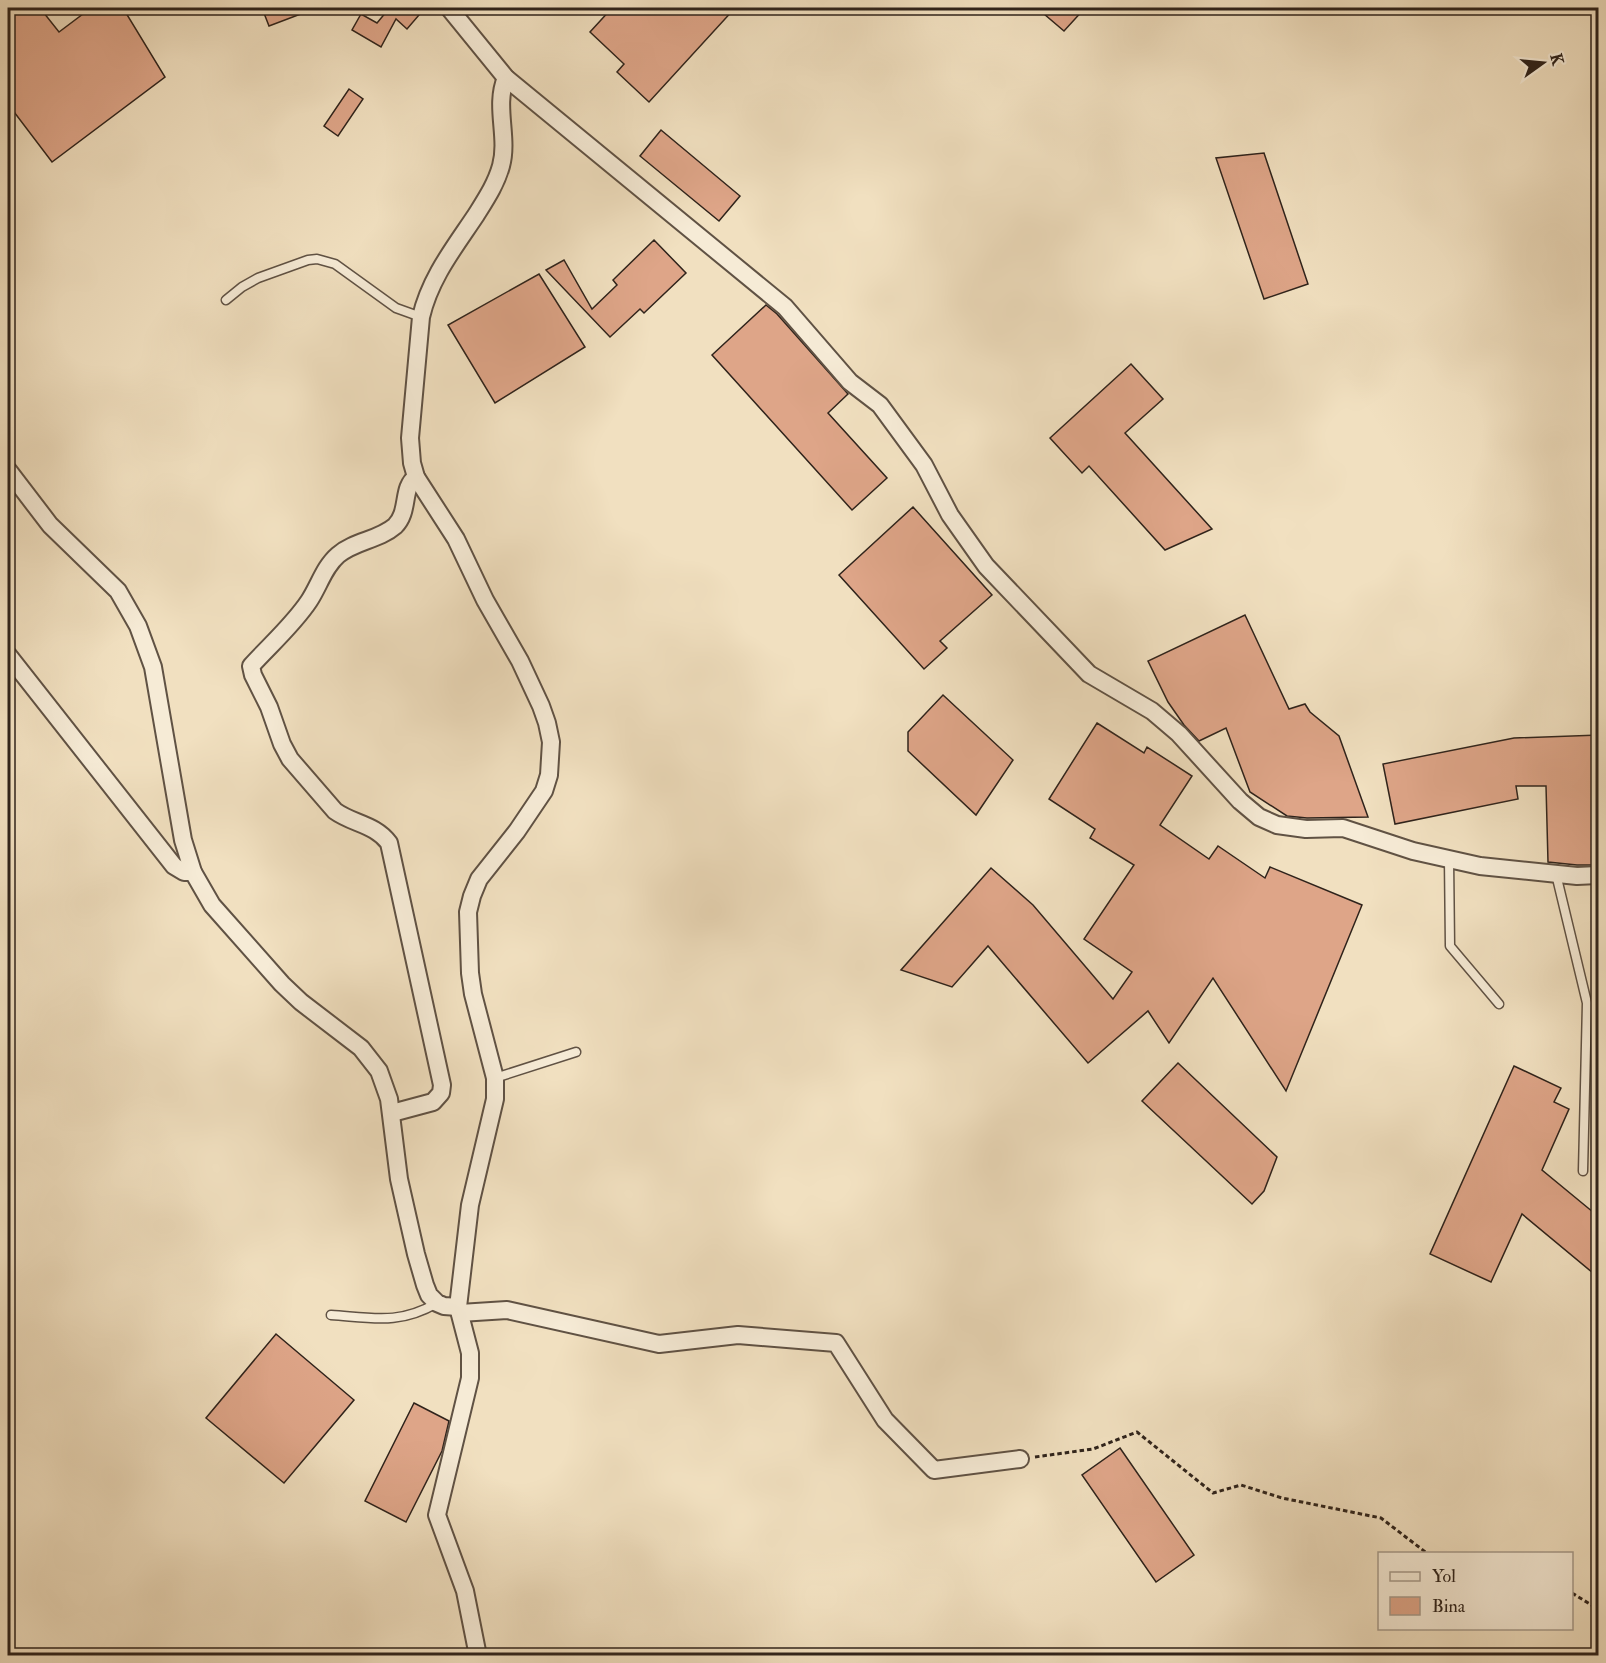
<svg xmlns="http://www.w3.org/2000/svg" width="1606" height="1663" viewBox="0 0 1606 1663" font-family="'IM FELL Double Pica',serif">
<rect width="100%" height="100%" fill="#f1e0c0"/>
<filter id="stains"><feTurbulence type="fractalNoise" baseFrequency=".00333" numOctaves="4"/><feColorMatrix values="0 0 0 0 .2 0 0 0 0 .09 0 0 0 0 .02 0 0 0 .5 -.17"/></filter>
<radialGradient id="worn" r=".72"><stop offset=".6" stop-color="#630" stop-opacity="0"/><stop offset="1" stop-color="#630" stop-opacity=".3"/></radialGradient>
<g fill="#dea588" stroke="#2f231b" stroke-width="1.5">
<polygon points="8,8 40,8 59,32 91,8 123,8 165,77 52,162 8,104"/>
<polygon points="262,8 314,8 314,9 269,26"/>
<polygon points="382,8 425,8 407,29 396,19 381,47 352,30 361,14 377,23 387,11"/>
<polygon points="612,8 735,8 649,102 617,72 624,64 590,32"/>
<polygon points="1037,8 1085,8 1064,31"/>
<polygon points="349,89 363,99 338,136 324,126"/>
<polygon points="661,130 740,196 719,221 640,156"/>
<polygon points="1264,153 1308,284 1264,299 1216,158"/>
<polygon points="654,240 686,273 644,313 640,309 610,337 546,270 564,260 592,309 617,285 613,280"/>
<polygon points="539,274 585,347 495,403 448,325"/>
<polygon points="766,305 777,314 848,394 828,413 887,478 852,510 712,355"/>
<polygon points="1131,364 1163,399 1125,433 1212,529 1165,550 1089,466 1082,473 1050,438"/>
<polygon points="913,507 992,595 940,641 947,648 924,669 839,575"/>
<polygon points="1245,615 1289,709 1305,704 1310,712 1339,736 1368,817 1307,818 1287,816 1250,792 1226,728 1199,741 1184,725 1168,702 1148,661"/>
<polygon points="943,695 1013,760 976,815 908,751 908,732"/>
<polygon points="1097,723 1144,753 1147,747 1192,776 1160,825 1209,859 1218,846 1265,878 1270,867 1362,905 1286,1091 1213,978 1169,1043 1148,1011 1088,1063 988,946 952,987 901,970 991,868 1033,905 1113,999 1132,972 1084,939 1134,865 1090,838 1095,829 1049,799"/>
<polygon points="1599,735 1599,865 1577,865 1548,862 1546,786 1516,786 1518,799 1395,824 1383,764 1514,738"/>
<polygon points="1178,1063 1277,1157 1264,1191 1252,1204 1142,1101"/>
<polygon points="1514,1066 1561,1088 1554,1102 1569,1109 1542,1170 1599,1217 1599,1278 1522,1214 1491,1282 1430,1254"/>
<polygon points="276,1334 354,1400 284,1483 206,1418"/>
<polygon points="414,1403 449,1421 442,1451 406,1522 365,1501"/>
<polygon points="1120,1448 1194,1555 1156,1582 1082,1475"/>
</g>
<g fill="none" stroke-linecap="round" stroke-linejoin="round">
<defs>
<g id="lane">
<polyline points="226,300 242,287 258,278 308,260 317,259 335,264 396,308 421,317"/>
<polyline points="1449,859 1450,946 1499,1004"/>
<polyline points="1556,874 1587,1003 1583,1171"/>
<polyline points="495,1078 576,1052"/>
<path d="M331,1315c42,3 68,10 106,-12"/>
</g>
<g id="street">
<polyline points="449,8 506,78 785,307 850,382 880,405 924,465 950,515 986,566 1089,674 1152,711 1179,734 1240,801 1259,817 1277,825 1306,829 1343,828 1413,851 1480,866 1577,876 1598,875"/>
<path d="M8,470l42,55 68,66 20,35 15,41 30,173 10,32 19,33 70,79 19,18 60,46 18,23 10,28 10,80 17,75 9,31 4,10 8,8 7,3 14,1 12,-102 25,-106v-21l-22,-84 -3,-21 -2,-61 4,-16 7,-17 38,-48 27,-40 5,-16 2,-33 -4,-19 -6,-17 -21,-45 -35,-61 -29,-61 -40,-62 -4,-14 -2,-25 11,-121c9,-39 33,-69 55,-102 10,-16 20,-31 25,-49 8,-29 -7,-60 5,-88"/>
<polyline points="8,655 174,866 184,872 193,872"/>
<path d="M392,1113l41,-11 8,-9 1,-8 -53,-242c-14,-19 -36,-19 -54,-32l-45,-52 -8,-15 -13,-37 -16,-32 -2,-9c19,-21 42,-41 58,-65 10,-15 15,-34 29,-46 16,-14 41,-15 57,-29 15,-15 6,-38 21,-49"/>
<polyline points="458,1307 470,1353 470,1378 437,1515 465,1591 478,1656"/>
<polyline points="460,1313 507,1310 659,1344 738,1335 836,1343 885,1420 934,1470 1020,1459"/>
</g>
</defs>
<use href="#lane" stroke="#605244" stroke-width="11"/>
<use href="#street" stroke="#605244" stroke-width="20"/>
<g stroke="#2f231b" stroke-width="3" stroke-dasharray="4.5 3" stroke-linecap="butt">
<polyline points="1035,1457 1093,1449 1137,1432 1213,1493 1241,1485 1282,1498 1381,1518 1428,1554"/>
<polyline points="1572,1593 1598,1609"/>
</g>
<use href="#lane" stroke="#f6ebd6" stroke-width="8"/>
<use href="#street" stroke="#f6ebd6" stroke-width="16"/>
</g>
<rect width="1606" height="1663" fill="none" stroke="#f1e0c0" stroke-width="30"/>
<rect x="9" y="9" width="1588" height="1645" fill="none" stroke="#2f231b" stroke-width="3"/>
<rect x="15" y="15" width="1576" height="1633" fill="none" stroke="#2f231b" stroke-width="1.5"/>
<rect x="1378" y="1552" width="195" height="78" fill="#f6ebd6" stroke="#a69b8b" stroke-width="1.5"/>
<rect x="1390" y="1572" width="30" height="9" fill="#f6ebd6" stroke="#a69b8b" stroke-width="1.5"/>
<text x="1432" y="1582" font-size="18" fill="#2f231b">Yol</text>
<rect x="1390" y="1597" width="30" height="18" fill="#dea588" stroke="#a69b8b" stroke-width="1.5"/>
<text x="1432" y="1612" font-size="18" fill="#2f231b">Bina</text>
<g transform="translate(1543 63) rotate(75)" stroke="#f6ebd6" stroke-width="4.5" paint-order="stroke">
<path d="M0-4.5L10 22L0 15L-10 22Z" fill="#2f231b"/>
<text y="-9" font-size="16" font-weight="bold" text-anchor="middle" fill="#2f231b">K</text>
</g>
<rect width="100%" height="100%" filter="url(#stains)"/>
<rect width="100%" height="100%" fill="url(#worn)"/>
</svg>
